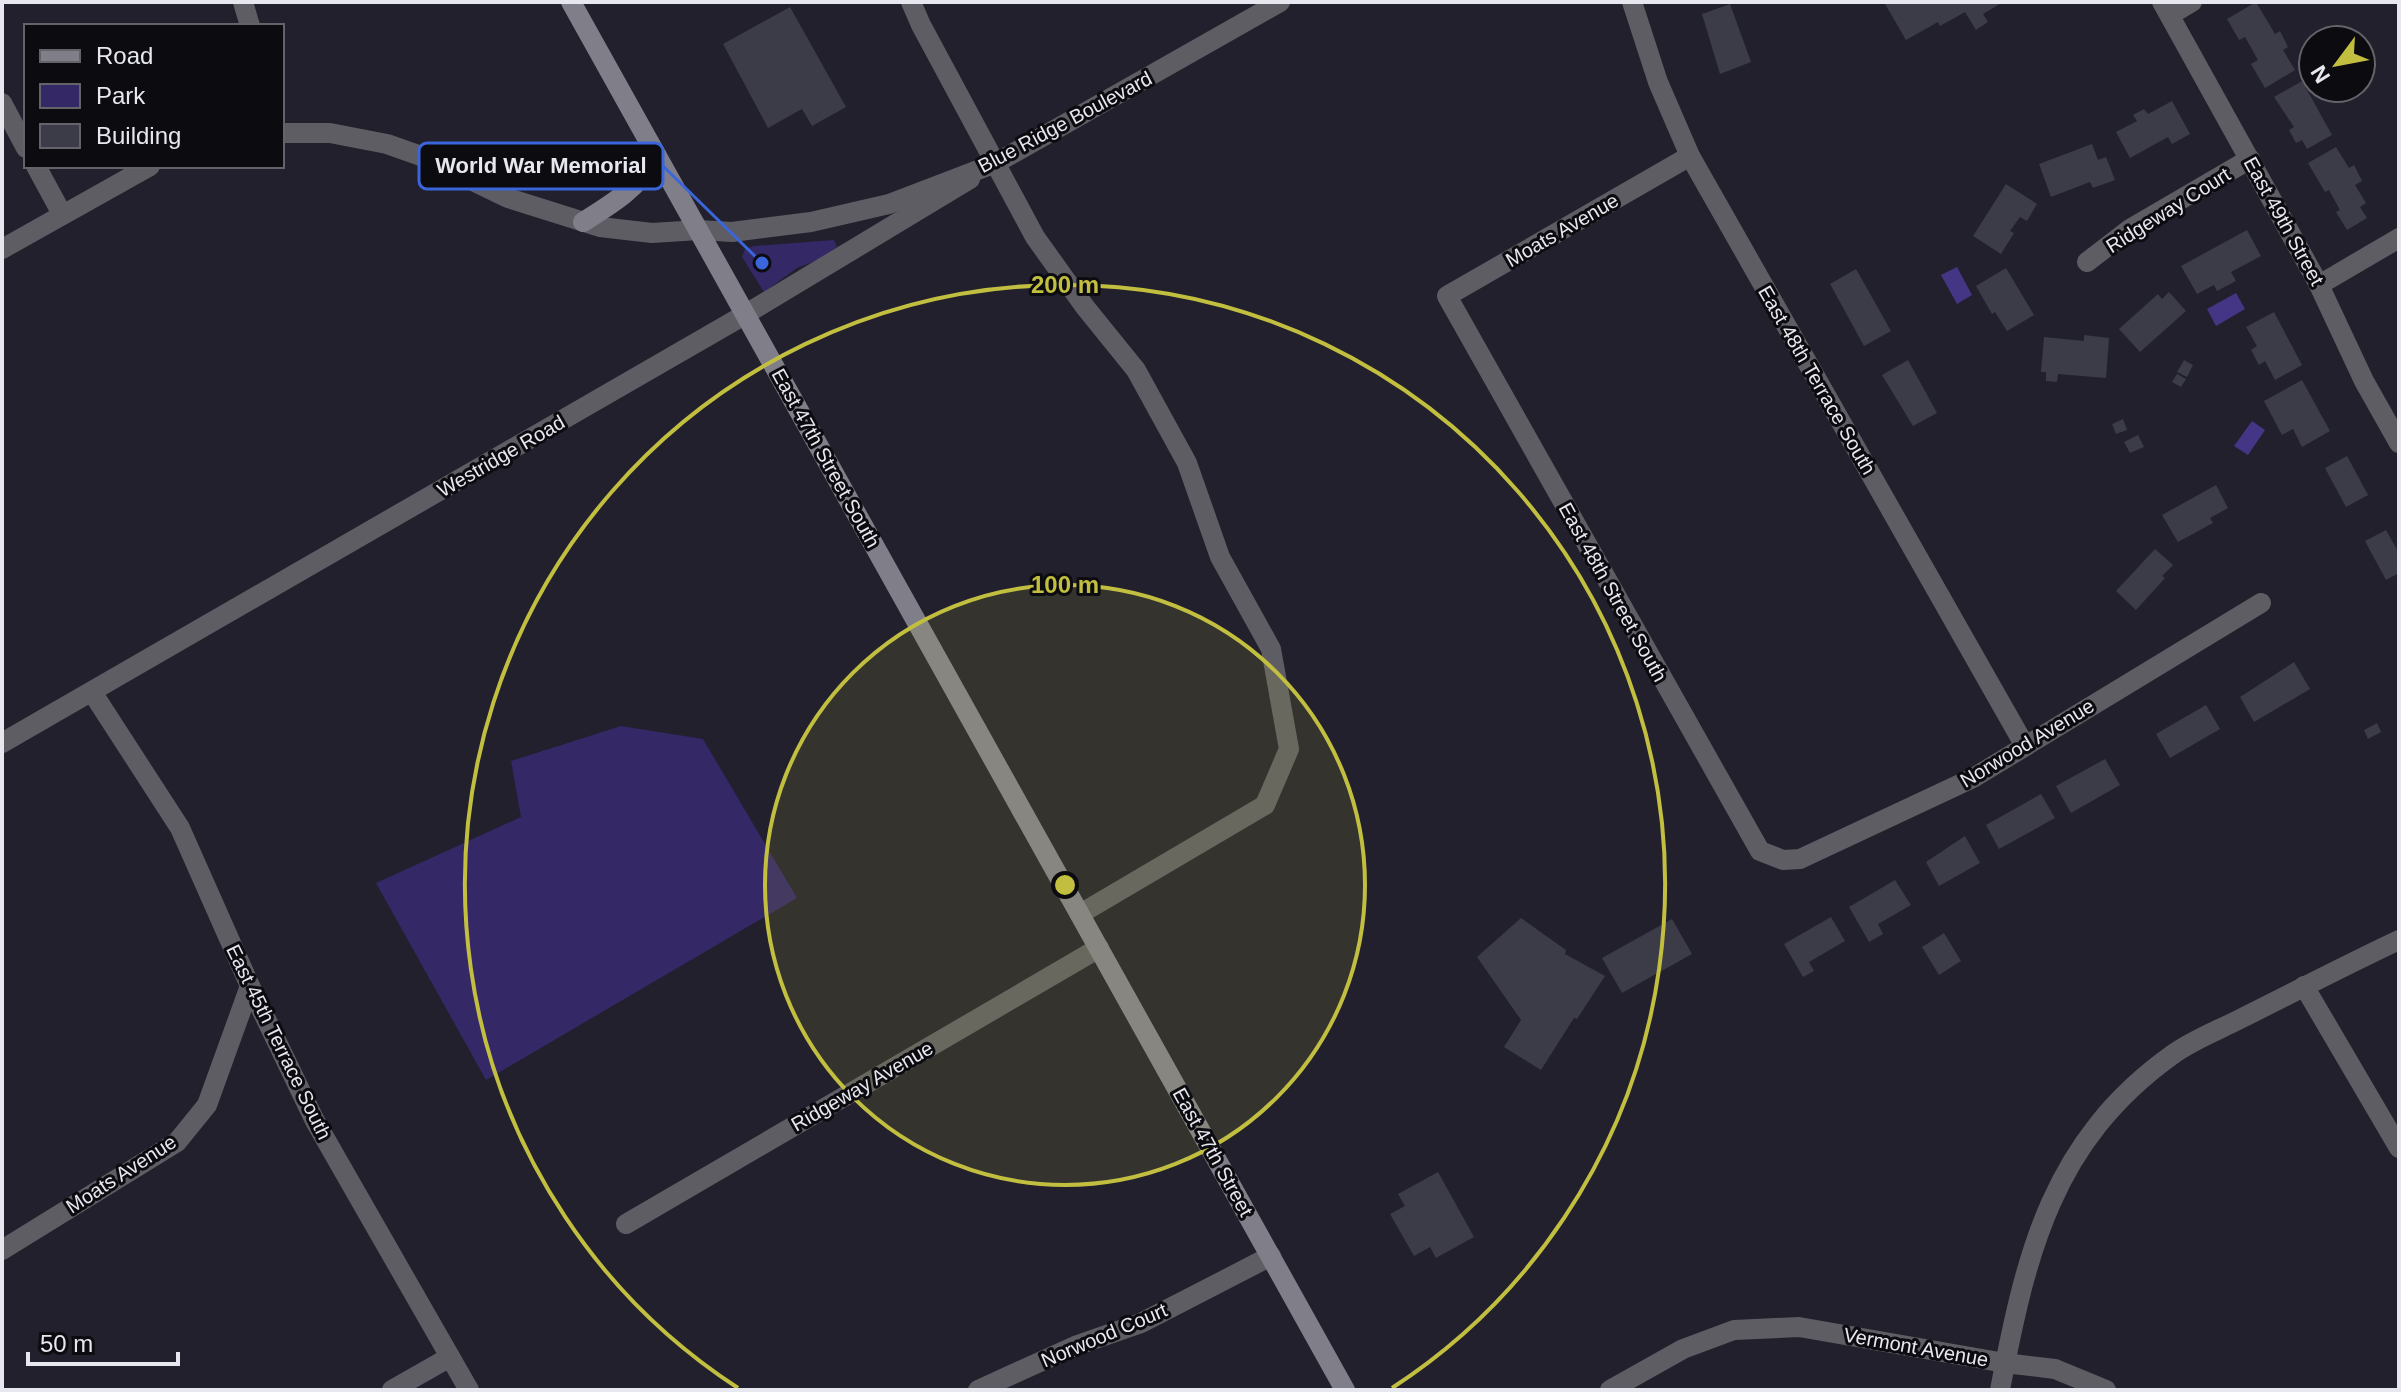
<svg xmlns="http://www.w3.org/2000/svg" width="2401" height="1392" viewBox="0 0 2401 1392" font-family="Arial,sans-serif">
<rect width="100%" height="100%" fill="#21202c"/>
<g fill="#342866">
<polygon points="834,240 837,247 818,260 797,268 764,292 742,257 745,249 754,246"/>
<polygon points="621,726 703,739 797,898 486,1080 376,883 521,817 511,761"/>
</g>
<g fill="#453685">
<polygon points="1957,267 1972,295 1957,304 1941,275"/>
<polygon points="2236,293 2245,309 2216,326 2207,309"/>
<polygon points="2252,421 2265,430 2248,455 2234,446"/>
</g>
<g fill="#3c3b48">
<polygon points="1884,2 2003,2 1983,14 1988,22 1976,30 1965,12 1940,26 1938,22 1906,40"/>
<polygon points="2256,2 2275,34 2280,31 2288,47 2283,50 2295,70 2265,88 2251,64 2258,60 2245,37 2239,40 2227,19"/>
<polygon points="1730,4 1751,62 1720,74 1702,14"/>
<polygon points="790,7 846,107 812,126 802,109 768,128 723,44"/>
<polygon points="2302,81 2332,135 2307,149 2302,140 2296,143 2289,130 2294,127 2274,97"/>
<polygon points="2172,101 2190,134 2172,144 2168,137 2130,158 2116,132 2137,121 2133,115 2144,109 2148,114"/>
<polygon points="2092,144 2098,160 2106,157 2115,180 2093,188 2090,182 2051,197 2039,164"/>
<polygon points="2336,147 2349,168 2354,165 2362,181 2355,185 2366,203 2360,207 2367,218 2347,230 2336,212 2340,210 2329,190 2325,192 2308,163"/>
<polygon points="2006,184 2037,204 2027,221 2020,217 2010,231 2014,233 2001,254 1973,236"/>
<polygon points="2247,230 2261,256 2231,272 2236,281 2217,291 2214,285 2197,294 2181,266"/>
<polygon points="2006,268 2034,315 2007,331 1995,312 1992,314 1976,286"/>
<polygon points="1856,269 1891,331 1864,346 1830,284"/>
<polygon points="2169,292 2186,311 2140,352 2119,329 2158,294 2162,299"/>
<polygon points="2274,312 2302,365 2275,380 2265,361 2259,365 2251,350 2257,346 2246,327"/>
<polygon points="2084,335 2109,338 2106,378 2058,374 2057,382 2046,381 2046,372 2041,372 2044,337 2084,341"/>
<polygon points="1908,360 1937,413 1913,426 1882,375"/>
<polygon points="2184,360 2193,365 2187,377 2177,372"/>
<polygon points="2177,374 2186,379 2181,387 2172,382"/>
<polygon points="2302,380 2330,431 2302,447 2293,429 2282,435 2264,401"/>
<polygon points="2123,419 2127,430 2116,434 2112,424"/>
<polygon points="2138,435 2144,447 2130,453 2124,442"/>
<polygon points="2347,456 2368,495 2346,507 2325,468"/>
<polygon points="2216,485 2228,508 2210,518 2213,523 2178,542 2162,515"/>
<polygon points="2386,530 2399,553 2399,573 2386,580 2365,541"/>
<polygon points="2155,549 2173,565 2162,576 2165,578 2136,610 2116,591"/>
<polygon points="2294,662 2310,689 2254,722 2240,697"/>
<polygon points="2206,705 2220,729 2170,758 2156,734"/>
<polygon points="2377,723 2381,732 2368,739 2364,730"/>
<polygon points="2105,759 2120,785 2071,813 2056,786"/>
<polygon points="2041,794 2055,818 1999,849 1986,825"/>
<polygon points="1965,836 1980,863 1939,886 1926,862"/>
<polygon points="1895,880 1911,905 1878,924 1883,934 1869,942 1849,907"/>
<polygon points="1831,917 1845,941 1809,962 1814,971 1803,977 1784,944"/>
<polygon points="1521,918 1566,950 1565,954 1605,976 1577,1019 1574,1018 1541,1070 1504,1047 1521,1020 1477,957"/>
<polygon points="1672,919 1692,954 1622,993 1602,958"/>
<polygon points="1944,933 1961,961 1939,975 1922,947"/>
<polygon points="1438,1172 1474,1237 1436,1258 1430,1247 1414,1256 1390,1214 1405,1206 1398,1194"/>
</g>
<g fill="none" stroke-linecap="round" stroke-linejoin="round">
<g stroke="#5e5d64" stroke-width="20">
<polyline points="243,2 250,26"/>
<polyline points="911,2 921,25 1035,237 1085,307 1136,370 1187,463 1220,557 1271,649 1289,749 1265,805 1080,914"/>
<polyline points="1632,2 1658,82 1690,156 2025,746"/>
<polyline points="2162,2 2319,285 2364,381 2399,443"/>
<polyline points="2170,15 2192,2"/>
<polyline points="2,103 26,148"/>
<polyline points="1690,156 1447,296 1760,851 1783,860 1800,859 1973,778 2261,603"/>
<polyline points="36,166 62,214"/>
<polyline points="2087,262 2130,229 2250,159"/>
<polyline points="2319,285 2399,238"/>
<polyline points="92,692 180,828 250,986 315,1121 469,1390"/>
<polyline points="2,743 746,314 970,179"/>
<polyline points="2304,986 2399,1148"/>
<polyline points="626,1224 1099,948"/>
<polyline points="2,1250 177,1142 207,1105 250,986"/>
<polyline points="392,1390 450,1357"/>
<polyline points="978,1390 1075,1346 1141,1323 1271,1256"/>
<polyline points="1610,1390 1683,1349 1734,1330 1799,1327 2005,1363 2055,1369 2106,1390"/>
<path d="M2000,1390c26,-137 52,-249 172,-335 20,-15 47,-25 70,-37 52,-26 104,-53 157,-78"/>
</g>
<g stroke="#5e5d64" stroke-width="20">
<polyline points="282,133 330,133 387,144 421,156 508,198 600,227 652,233 699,230 732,232 811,222 889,204 996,163 1280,2"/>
<polyline points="2,249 150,166"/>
</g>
<g stroke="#807f89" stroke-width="20">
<polyline points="571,2 1345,1390"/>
<path d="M583,222c34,-21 52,-32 74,-66"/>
</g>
</g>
<circle cx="1065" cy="885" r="300" fill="#c1be40" fill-opacity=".12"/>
<g fill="none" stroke="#c1be40" stroke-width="4">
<circle cx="1065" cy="885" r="300"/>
<path d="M738 1388A600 600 0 1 1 1392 1388"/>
</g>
<g text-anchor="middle" stroke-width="6" stroke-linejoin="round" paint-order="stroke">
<g font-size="20" fill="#e7e7ef" stroke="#0b0b10">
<text transform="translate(1065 122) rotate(-28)" y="7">Blue Ridge Boulevard</text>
<text transform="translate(2168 210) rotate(-32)" y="7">Ridgeway Court</text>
<text transform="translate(2284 221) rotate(61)" y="7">East 49th Street</text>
<text transform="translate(1562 230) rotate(-30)" y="7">Moats Avenue</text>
<text transform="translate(1817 380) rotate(60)" y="7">East 48th Terrace South</text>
<text transform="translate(501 456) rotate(-30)" y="7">Westridge Road</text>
<text transform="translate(826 458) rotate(61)" y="7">East 47th Street South</text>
<text transform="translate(1613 592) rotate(61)" y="7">East 48th Street South</text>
<text transform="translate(2027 743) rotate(-31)" y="7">Norwood Avenue</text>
<text transform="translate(279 1042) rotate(64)" y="7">East 45th Terrace South</text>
<text transform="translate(862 1086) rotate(-30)" y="7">Ridgeway Avenue</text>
<text transform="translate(1213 1152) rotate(61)" y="7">East 47th Street</text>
<text transform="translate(121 1174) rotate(-33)" y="7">Moats Avenue</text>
<text transform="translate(1104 1335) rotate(-23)" y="7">Norwood Court</text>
<text transform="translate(1916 1347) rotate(10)" y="7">Vermont Avenue</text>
</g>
</g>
<circle cx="1065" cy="885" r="12" fill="#c1be40" stroke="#0b0b10" stroke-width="4"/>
<g font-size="24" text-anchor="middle" font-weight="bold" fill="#c1be40" stroke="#0b0b10" stroke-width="6" stroke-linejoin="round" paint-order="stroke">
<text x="1065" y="293">200 m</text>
<text x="1065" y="593">100 m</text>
</g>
<path fill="none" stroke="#3b65db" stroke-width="3" d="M762 263L663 166"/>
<circle fill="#3b65db" stroke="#0b0b10" stroke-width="3" cx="762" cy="263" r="8"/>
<rect fill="#0b0b10" stroke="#3b65db" stroke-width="3" x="419" y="143" width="244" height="46" rx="8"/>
<g font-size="22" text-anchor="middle" font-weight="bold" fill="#e7e7ef">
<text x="541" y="173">World War Memorial</text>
</g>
<rect width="2401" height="1392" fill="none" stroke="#e7e7ef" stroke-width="8"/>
<rect x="24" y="24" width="260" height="144" fill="#0b0b10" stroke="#636369" stroke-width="2"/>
<rect x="40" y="50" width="40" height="12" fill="#807f89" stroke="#636369" stroke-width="2"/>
<text x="96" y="64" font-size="24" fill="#e7e7ef">Road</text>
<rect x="40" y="84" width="40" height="24" fill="#342866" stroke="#636369" stroke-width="2"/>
<text x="96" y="104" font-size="24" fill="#e7e7ef">Park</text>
<rect x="40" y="124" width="40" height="24" fill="#3c3b48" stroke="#636369" stroke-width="2"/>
<text x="96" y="144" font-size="24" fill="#e7e7ef">Building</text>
<g transform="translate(2337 64) rotate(238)"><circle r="38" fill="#0b0b10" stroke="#636369" stroke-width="2"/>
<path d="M0-6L14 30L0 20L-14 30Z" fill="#c1be40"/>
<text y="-12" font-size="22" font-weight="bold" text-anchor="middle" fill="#e7e7ef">N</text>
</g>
<path d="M28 1352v12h150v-12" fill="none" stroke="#e7e7ef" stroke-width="4"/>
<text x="40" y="1352" font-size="24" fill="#e7e7ef" stroke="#0b0b10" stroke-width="6" paint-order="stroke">50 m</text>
</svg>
